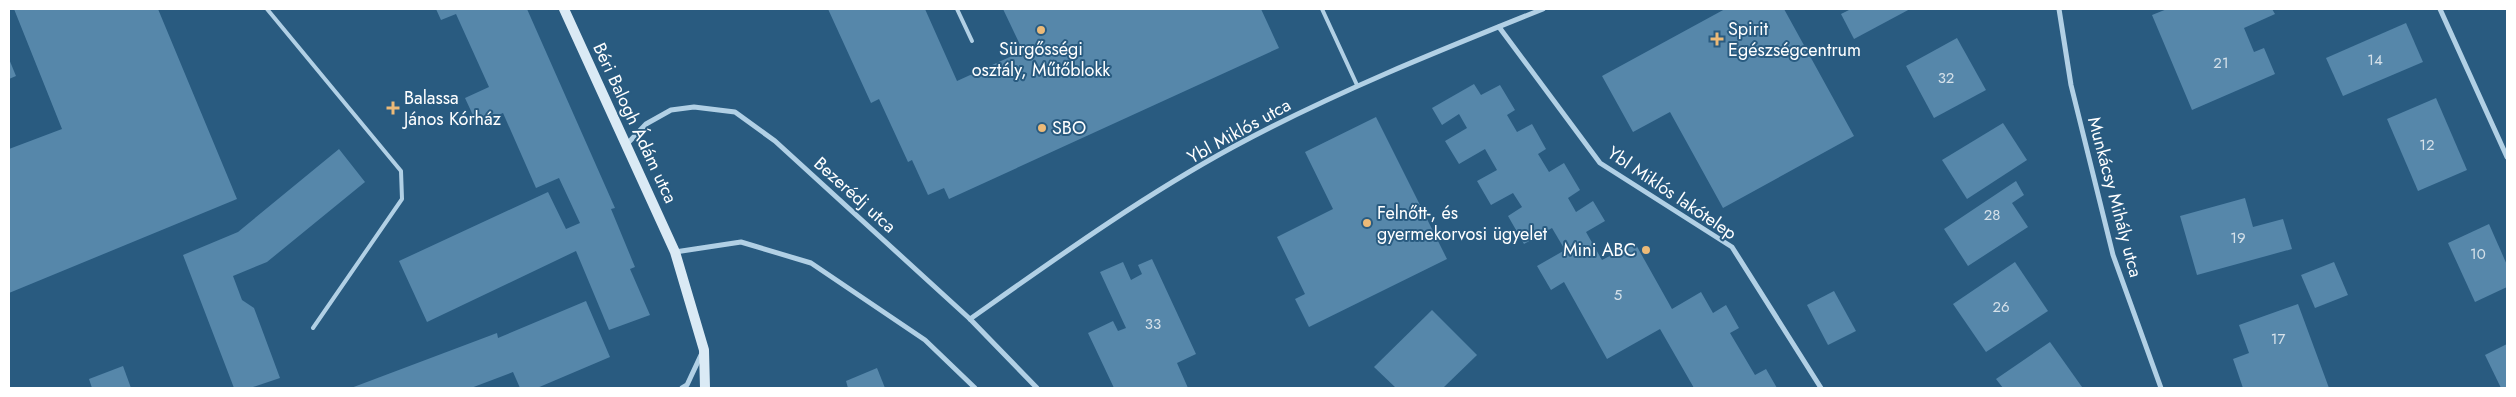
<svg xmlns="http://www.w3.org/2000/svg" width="2516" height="397" viewBox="0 0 2516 397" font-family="Jost,sans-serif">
<rect width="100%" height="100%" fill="#295b80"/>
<g fill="#5687aa">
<polygon points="14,9 158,9 237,199 9,293 9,149 62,129"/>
<polygon points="436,9 527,9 615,208 611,209 635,267 630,269 650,315 609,330 576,251 427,322 399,261 548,192 566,229 580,223 559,178 536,188 503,113 477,124 465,98 489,87 456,14 441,20"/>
<polygon points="828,9 925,9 957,81 1023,51 1003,9 1261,9 1279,48 949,199 944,188 928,195 912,160 908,162 879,99 871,103"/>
<polygon points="1725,9 1784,9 1854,136 1723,208 1670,112 1633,132 1602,76"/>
<polygon points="1851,9 1910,9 1854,39 1841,14"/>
<polygon points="2167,9 2272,9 2275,14 2244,28 2254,52 2264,48 2275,74 2192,110 2152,15"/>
<polygon points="2406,23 2423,62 2343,96 2326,58"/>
<polygon points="1957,38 1986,90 1934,118 1906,66"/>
<polygon points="9,59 16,76 9,79"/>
<polygon points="1474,84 1481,95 1500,85 1515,110 1507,115 1517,132 1532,124 1546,149 1538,154 1549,172 1564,163 1580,190 1568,198 1576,212 1593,201 1605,221 1586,232 1602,260 1635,243 1672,309 1701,292 1713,313 1726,305 1739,328 1730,333 1755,375 1766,369 1777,388 1694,388 1660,329 1607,359 1564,282 1551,290 1537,266 1565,250 1552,228 1524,244 1508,216 1522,207 1513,193 1491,205 1477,181 1497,170 1485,149 1459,164 1445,141 1467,128 1459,114 1442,125 1432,108"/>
<polygon points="2436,98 2467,170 2418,191 2387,119"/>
<polygon points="1376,117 1447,259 1309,327 1295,299 1305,294 1277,237 1333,209 1305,152"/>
<polygon points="2003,123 2027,160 1967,199 1942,160"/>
<polygon points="339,149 365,182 267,262 233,276 242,300 254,308 280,378 250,388 234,388 183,255 238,232"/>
<polygon points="2016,181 2024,195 2012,203 2028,227 1968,266 1944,229"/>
<polygon points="2245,198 2253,227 2283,219 2292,249 2197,275 2180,216"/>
<polygon points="2489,224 2507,265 2507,287 2475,302 2448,243"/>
<polygon points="1152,259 1196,354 1177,363 1188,388 1114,388 1088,333 1113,321 1118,331 1126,328 1100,272 1123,262 1131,280 1142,274 1138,265"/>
<polygon points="2015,262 2048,311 1986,352 1953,304"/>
<polygon points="2334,262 2348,295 2315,308 2301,275"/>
<polygon points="1834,291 1856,331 1828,345 1807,305"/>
<polygon points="586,301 610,357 537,388 520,388 513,372 471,388 351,388 497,333 498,338"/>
<polygon points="2298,304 2329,388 2243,388 2233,359 2249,353 2239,325"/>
<polygon points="1432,310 1477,355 1443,388 1396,388 1374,367"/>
<polygon points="2050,342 2082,387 2003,388 1996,379"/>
<polygon points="2507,344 2507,388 2501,388 2485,355"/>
<polygon points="123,366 131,388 92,388 89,379"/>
<polygon points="877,368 885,388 848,388 846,381"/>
</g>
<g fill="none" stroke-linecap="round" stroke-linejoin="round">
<g stroke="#b1d0e5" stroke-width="4">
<polyline points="267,9 401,171 402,199 313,328"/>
<polyline points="957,9 972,41"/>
<polyline points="1322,9 1357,85"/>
</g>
<g stroke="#b1d0e5" stroke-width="5">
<polyline points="2059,9 2071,85 2113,255 2161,388"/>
<polyline points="2440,9 2507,157"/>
<polyline points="1499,27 1600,163 1732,247 1821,388"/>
<polyline points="627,144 646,124 671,110 694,107 735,112 775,141 970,319 1037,388"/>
<polyline points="675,252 741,242 811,263 925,340 975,388"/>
<path d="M970,319c85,-60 171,-122 263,-172 100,-54 205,-96 310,-138"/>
<polyline points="682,388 687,385 701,355"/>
</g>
<polyline stroke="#daeaf5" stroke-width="10" points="564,9 675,252 704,350 705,388"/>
</g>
<g fill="#ecba78" stroke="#295b80" stroke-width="2">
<circle cx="1041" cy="30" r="5"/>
<path d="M1714.5 31.5h5v5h5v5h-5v5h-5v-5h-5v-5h5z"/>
<path d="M390.5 100.5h5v5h5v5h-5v5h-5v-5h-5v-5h5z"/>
<circle cx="1042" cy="128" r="5"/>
<circle cx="1367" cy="223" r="5"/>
<circle cx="1646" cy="250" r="5"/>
</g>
<g text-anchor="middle" stroke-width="4" stroke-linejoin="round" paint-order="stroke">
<g font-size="15" fill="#d5e1ea">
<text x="2375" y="65">14</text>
<text x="2221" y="68">21</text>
<text x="1946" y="83">32</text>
<text x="2427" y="150">12</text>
<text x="1992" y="220">28</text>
<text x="2238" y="243">19</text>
<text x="2478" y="259">10</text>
<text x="1618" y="300">5</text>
<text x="2001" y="312">26</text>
<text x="1153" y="329">33</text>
<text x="2278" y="344">17</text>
</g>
<g font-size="18" fill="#fff" stroke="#295b80" text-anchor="start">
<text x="1728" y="35">Spirit<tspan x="1728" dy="21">Egészségcentrum</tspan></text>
<text x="1041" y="55" text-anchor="middle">Sürgősségi<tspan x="1041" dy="21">osztály, Műtőblokk</tspan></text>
<text x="404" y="104">Balassa<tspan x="404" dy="21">János Kórház</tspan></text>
<text x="1052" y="134">SBO</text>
<text x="1377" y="219">Felnőtt-, és<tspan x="1377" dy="21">gyermekorvosi ügyelet</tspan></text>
<text x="1636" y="256" text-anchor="end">Mini ABC</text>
</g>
<g font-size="18" fill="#fff" stroke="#295b80">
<text transform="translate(635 123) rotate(65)" y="6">Béri Balogh Ádám utca</text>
<text transform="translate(1239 131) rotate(-29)" y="6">Ybl Miklós utca</text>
<text transform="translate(1672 193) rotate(34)" y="6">Ybl Miklós lakótelep</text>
<text transform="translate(855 195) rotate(42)" y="6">Bezerédj utca</text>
<text transform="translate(2115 197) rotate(75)" y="6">Munkácsy Mihály utca</text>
</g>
</g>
<rect width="2516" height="397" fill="none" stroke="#ffffff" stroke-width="20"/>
</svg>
